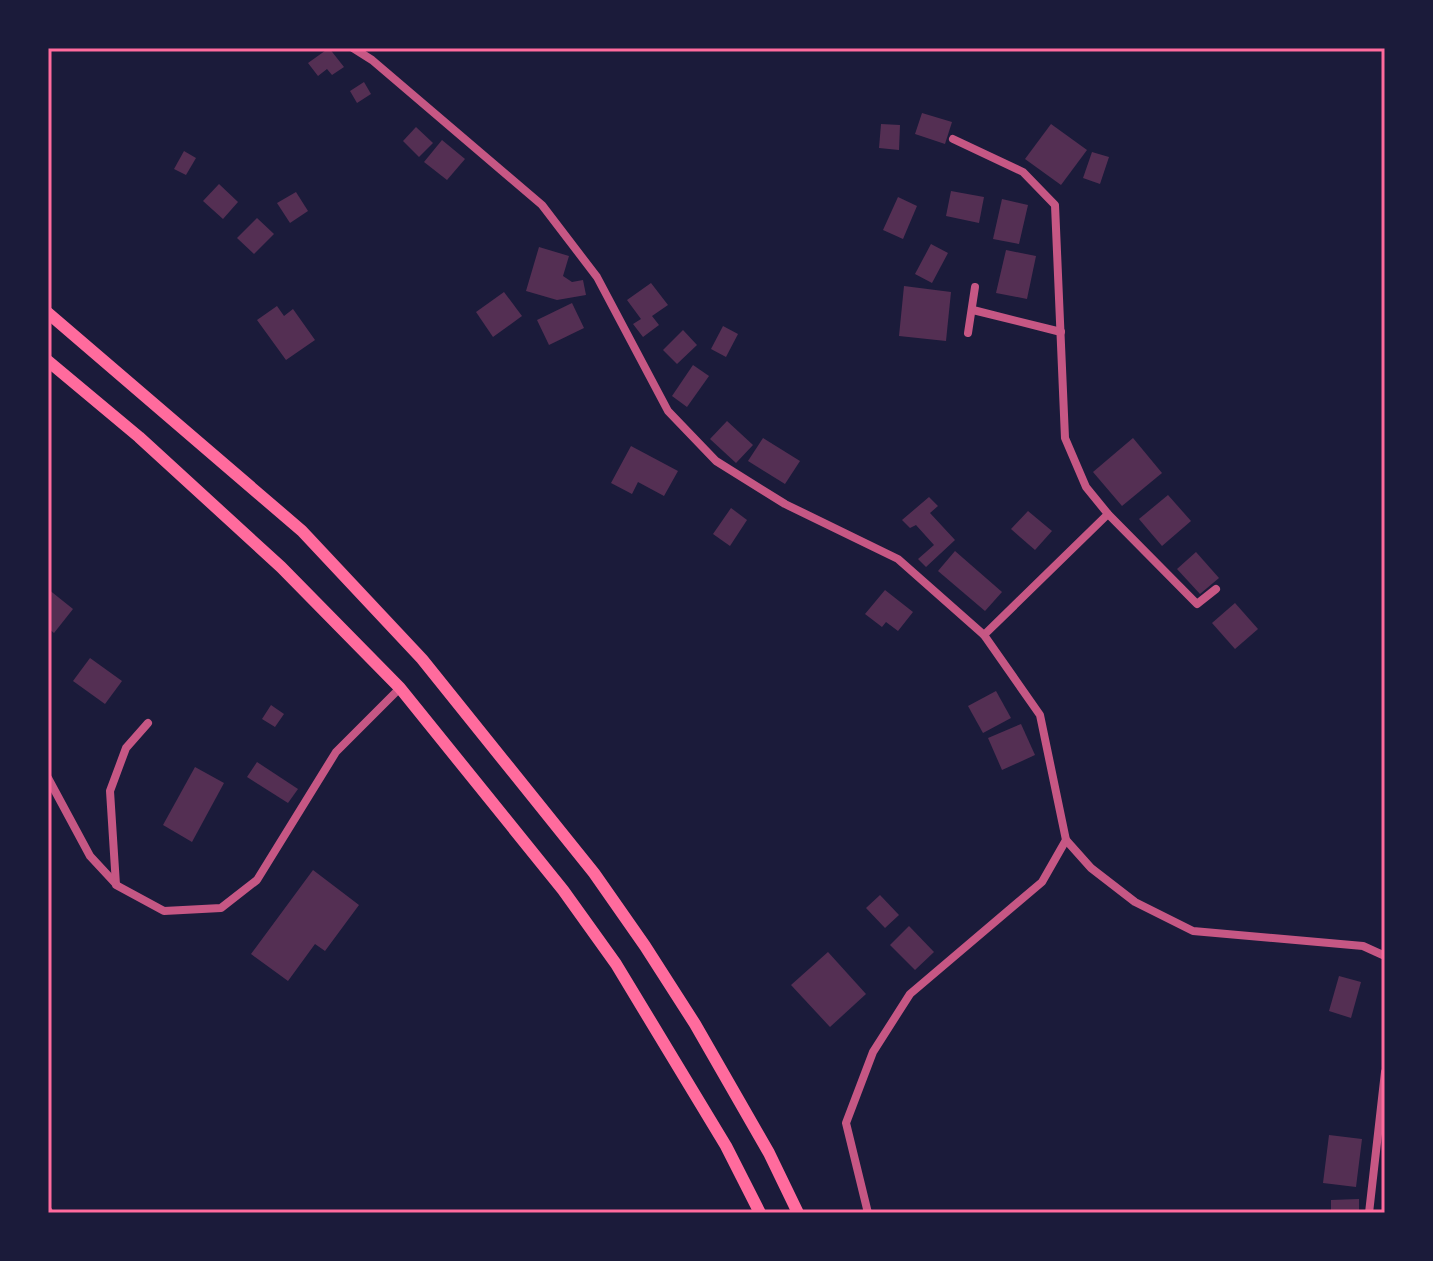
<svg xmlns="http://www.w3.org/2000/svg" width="1433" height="1261" viewBox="0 0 1433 1261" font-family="'Fira Sans',sans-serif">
<rect width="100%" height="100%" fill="#1b1b3a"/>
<g fill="#542f53">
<polygon points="329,48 344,67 332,75 327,69 318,76 308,63"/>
<polygon points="364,82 371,94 357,103 350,91"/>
<polygon points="922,113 952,122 945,144 915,134"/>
<polygon points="881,124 900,125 899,150 879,148"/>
<polygon points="1051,124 1087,150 1061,185 1025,159"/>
<polygon points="416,127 433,143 419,157 403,141"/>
<polygon points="442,140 465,159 447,180 424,162"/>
<polygon points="184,151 196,158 186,175 174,169"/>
<polygon points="1092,152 1109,157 1100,184 1083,178"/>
<polygon points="219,184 238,202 223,219 203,201"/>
<polygon points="951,191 984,197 979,223 946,216"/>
<polygon points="296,192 308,211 290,223 277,203"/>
<polygon points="898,197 917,206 903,239 883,230"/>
<polygon points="1002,199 1028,205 1019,244 993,239"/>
<polygon points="257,218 274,234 254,254 237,238"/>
<polygon points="931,244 948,253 932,283 915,274"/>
<polygon points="539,247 569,256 563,276 572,282 583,280 586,295 557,300 526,291"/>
<polygon points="1006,250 1036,256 1027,299 996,293"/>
<polygon points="651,283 668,305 652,316 659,325 643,337 633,324 641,319 627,300"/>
<polygon points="904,286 951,292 946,341 899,336"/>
<polygon points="504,292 522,316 493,337 476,312"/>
<polygon points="572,303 584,328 549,345 537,320"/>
<polygon points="277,306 284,316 293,309 315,340 286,360 257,320"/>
<polygon points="723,326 738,334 726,357 711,349"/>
<polygon points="683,330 697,345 677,364 663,350"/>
<polygon points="693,365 709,376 687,407 672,396"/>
<polygon points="727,421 753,445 736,463 710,439"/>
<polygon points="763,438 800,461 785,484 748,461"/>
<polygon points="1133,438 1162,473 1122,506 1093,472"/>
<polygon points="631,446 678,471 664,496 638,482 632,494 611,483"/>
<polygon points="1168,495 1191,521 1162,546 1139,519"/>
<polygon points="929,497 938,506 930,513 955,540 926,567 918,559 934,545 916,525 910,528 902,520"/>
<polygon points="731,508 747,520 730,546 713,534"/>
<polygon points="1028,511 1052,531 1035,550 1011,529"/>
<polygon points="955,551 1002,592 985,611 938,571"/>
<polygon points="1196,552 1219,578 1200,594 1177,569"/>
<polygon points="48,589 73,609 54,633 48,628"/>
<polygon points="885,590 913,612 898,631 886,622 882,627 865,614"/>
<polygon points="1235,603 1258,629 1235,649 1212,623"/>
<polygon points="90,658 122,681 105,704 73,681"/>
<polygon points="996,691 1011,718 983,733 968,706"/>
<polygon points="271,705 284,714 275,727 262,719"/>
<polygon points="1021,724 1035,755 1002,770 988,738"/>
<polygon points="257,762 298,789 288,803 247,777"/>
<polygon points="195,767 224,783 192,842 163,825"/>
<polygon points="313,870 359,905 325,951 315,944 288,981 251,954"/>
<polygon points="880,895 899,915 885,928 866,908"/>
<polygon points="909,926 934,952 915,970 890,945"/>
<polygon points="828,952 866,994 830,1027 791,985"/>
<polygon points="1339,976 1361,982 1351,1018 1329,1011"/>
<polygon points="1329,1135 1362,1139 1356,1187 1323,1183"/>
<polygon points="1359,1199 1359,1213 1331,1213 1331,1200"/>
</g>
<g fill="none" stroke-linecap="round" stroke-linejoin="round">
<g stroke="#c65784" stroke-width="8">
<polyline points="353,48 372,60 542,205 597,277 668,411 716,461 785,504 898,559 984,635 1040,715 1066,840 1042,882 910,994 873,1052 846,1123 868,1213"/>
<polyline points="953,139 1023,172 1055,205 1065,438 1086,487 1108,514 1197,604 1216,589"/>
<polyline points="973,310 1061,332"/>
<polyline points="968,333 975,287"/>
<polyline points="984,635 1108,514"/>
<polyline points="148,723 126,748 110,791 116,885 164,911 221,908 257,880 336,752 400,688"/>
<polyline points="48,778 90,856 116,884"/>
<polyline points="1066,840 1091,868 1135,902 1193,931 1363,946 1385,956"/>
<polyline points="1369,1213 1385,1072"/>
</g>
<polyline stroke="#c65784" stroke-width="9" points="48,1211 49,1213"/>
<g stroke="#ff6b9d" stroke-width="12">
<polyline points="48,313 302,531 422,659 594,873 645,946 695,1024 769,1153 798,1213"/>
<polyline points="48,361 139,437 281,567 400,688 563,890 616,964 726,1146 760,1213"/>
</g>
</g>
<rect width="1433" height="1261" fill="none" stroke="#1b1b3a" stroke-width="100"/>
<rect x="50" y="50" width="1333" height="1161" fill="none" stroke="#ff6b9d" stroke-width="3"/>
</svg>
